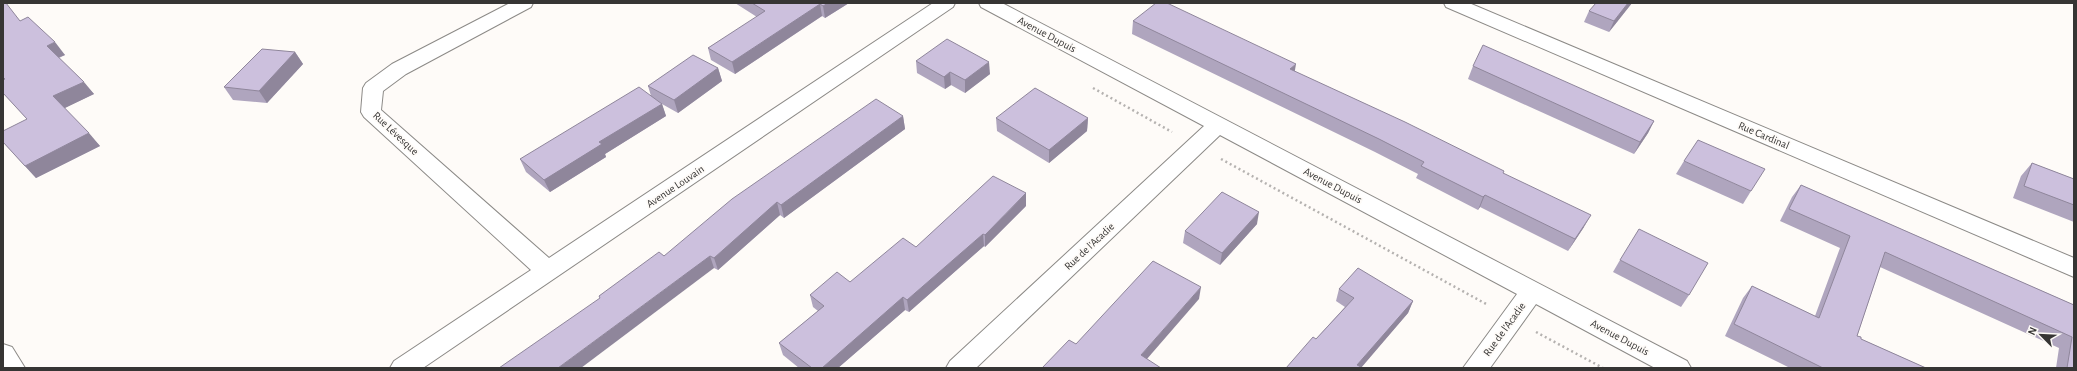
<svg xmlns="http://www.w3.org/2000/svg" width="2077" height="371" viewBox="0 0 2077 371" font-family="'Alegreya Sans',sans-serif">
<rect width="100%" height="100%" fill="#fefbf8"/>
<g fill="none" stroke-linecap="round" stroke-linejoin="round">
<defs>
<g id="minor">
<polygon points="510,3 533,3 531,7 406,74 383,91 381,110 549,258 933,3 955,3 953,7 423,368 390,368 394,361 531,270 364,117 361,112 363,88 366,83 392,64"/>
<polygon points="979,3 1002,3 1687,361 1691,368 1655,368 1536,304 1490,368 1463,368 1517,294 1220,135 976,368 946,368 950,361 1204,126 981,7"/>
<polygon points="1444,3 1469,3 2074,258 2074,277 1446,7"/>
</g>
<polygon id="primary" points="3,344 12,347 25,368 3,368"/>
</defs>
<use href="#minor" stroke="#8c8a87" stroke-width="2"/>
<use href="#primary" stroke="#8c8a87" stroke-width="2"/>
<g stroke="#b5b2b0" stroke-width="2.5" stroke-dasharray="2 3" stroke-linecap="butt">
<polyline points="1093,88 1172,132"/>
<polyline points="1221,159 1488,305"/>
<polyline points="1536,332 1603,368"/>
</g>
<use href="#minor" fill="#fff" fill-rule="evenodd"/>
<use href="#primary" fill="#fff" fill-rule="evenodd"/>
</g>
<g fill="#afa5be">
<polygon points="3,3 20,21 65,55 59,58 94,94 64,108 100,146 36,178 3,142 27,119 3,93 3,80 4,80 3,78"/>
<polygon points="735,3 849,3 825,18 822,16 735,74 711,60 708,48 757,17"/>
<polygon points="1632,3 1609,32 1584,22 1589,11"/>
<polygon points="1133,21 1294,72 1503,173 1584,227 1568,251 1480,207 1478,210 1416,178 1418,174 1375,152 1132,34"/>
<polygon points="295,52 303,64 267,103 233,100 224,87"/>
<polygon points="916,61 990,74 965,93 951,85 945,89 917,73"/>
<polygon points="1473,66 1654,121 1648,133 1634,154 1468,79"/>
<polygon points="718,68 722,81 678,113 662,104 666,116 605,154 606,157 550,192 526,172 520,159 651,96 648,86"/>
<polygon points="903,116 905,129 784,218 780,215 718,270 714,268 600,298 599,296 664,256"/>
<polygon points="996,118 1088,118 1087,131 1049,163 997,131"/>
<polygon points="1684,161 1751,191 1743,204 1676,174"/>
<polygon points="2032,163 2074,179 2074,222 2013,198 2021,176"/>
<polygon points="1801,185 2074,305 2074,368 2056,368 2059,348 1880,267 1857,336 1861,339 1926,368 1790,368 1725,336 1743,298 1752,286 1815,316 1840,248 1780,221 1792,197"/>
<polygon points="1026,206 985,247 984,246 909,312 905,310 838,368 799,368 783,355 779,343 818,311 813,307 810,295 850,282"/>
<polygon points="1257,224 1220,265 1183,243 1185,231"/>
<polygon points="1620,260 1689,295 1681,307 1613,272"/>
<polygon points="1339,289 1413,301 1408,313 1361,367 1316,339 1345,307 1336,301"/>
</g>
<g fill="#8f869b">
<polygon points="828,3 849,3 825,18 823,6"/>
<polygon points="1628,3 1632,3 1609,32 1614,21"/>
<polygon points="820,4 822,16 735,74 732,62"/>
<polygon points="55,42 65,55 57,58 47,46"/>
<polygon points="295,52 303,64 267,103 259,91"/>
<polygon points="989,62 990,74 965,93 965,80"/>
<polygon points="1296,64 1294,76 1290,69"/>
<polygon points="718,68 722,81 678,113 674,100"/>
<polygon points="950,72 951,85 945,89 944,77"/>
<polygon points="84,82 94,94 63,109 53,96"/>
<polygon points="662,104 666,116 605,154 606,157 550,192 544,180 599,142"/>
<polygon points="903,116 905,129 784,218 781,205"/>
<polygon points="1088,118 1087,131 1049,163 1049,150"/>
<polygon points="1654,121 1648,133 1634,154 1640,142"/>
<polygon points="89,133 100,146 36,178 25,166"/>
<polygon points="1026,193 1026,206 985,247 985,235"/>
<polygon points="1485,195 1480,207 1478,210 1483,197"/>
<polygon points="777,202 780,215 718,270 714,258"/>
<polygon points="1259,212 1257,224 1220,265 1222,253"/>
<polygon points="1591,215 1584,227 1568,251 1575,239"/>
<polygon points="983,234 984,246 909,312 907,300"/>
<polygon points="710,256 714,268 581,368 558,368"/>
<polygon points="1201,287 1199,299 1140,367 1141,355"/>
<polygon points="903,297 905,310 838,368 822,368"/>
<polygon points="1413,301 1408,313 1361,368 1357,365"/>
</g>
<g fill="#ccc0dd" stroke="#8f869b">
<polygon points="3,3 6,3 20,21 28,17 55,42 47,46 84,82 53,96 89,133 25,166 3,142 3,131 27,119 3,93 3,80 5,79 3,77"/>
<polygon points="752,3 828,3 823,6 820,4 732,62 708,48 765,11"/>
<polygon points="1156,3 1167,3 1296,64 1290,69 1405,122 1504,171 1503,173 1591,215 1575,239 1485,195 1483,197 1421,166 1424,162 1379,139 1133,21"/>
<polygon points="1596,3 1628,3 1614,21 1589,11"/>
<polygon points="947,39 989,62 965,80 950,72 944,77 916,61"/>
<polygon points="1483,45 1654,121 1640,142 1473,66"/>
<polygon points="262,49 295,52 259,91 224,87"/>
<polygon points="693,55 718,68 674,100 648,86"/>
<polygon points="639,87 662,104 599,142 602,144 544,180 520,159"/>
<polygon points="1035,88 1088,118 1049,150 996,118"/>
<polygon points="876,99 903,116 781,205 777,202 714,258 710,256 558,368 499,368 600,298 599,296 659,252 664,256 732,199"/>
<polygon points="1698,140 1765,169 1751,191 1684,161"/>
<polygon points="2032,163 2074,179 2074,205 2024,186"/>
<polygon points="993,176 1026,193 985,235 983,234 907,300 903,297 822,368 812,368 779,343 824,306 810,295 837,272 850,282 903,238 916,247"/>
<polygon points="1801,185 2074,305 2074,368 2067,368 2072,337 1885,252 1857,336 1861,337 1861,339 1926,368 1823,368 1734,324 1752,286 1819,318 1850,236 1789,209"/>
<polygon points="1222,192 1259,212 1222,253 1185,231"/>
<polygon points="1639,229 1708,263 1689,295 1620,260"/>
<polygon points="1153,261 1201,287 1141,355 1161,368 1042,368 1069,340 1076,344"/>
<polygon points="1358,268 1413,301 1357,365 1363,368 1286,368 1313,337 1316,339 1354,298 1339,289"/>
</g>
<g text-anchor="middle" stroke-width="3.5" stroke-linejoin="round" paint-order="stroke">
<g font-size="11" fill="#363534" stroke="#fefbf8">
<text transform="translate(1047 34) rotate(28)" y="4">Avenue Dupuis</text>
<text transform="translate(396 133) rotate(43)" y="4">Rue Lévesque</text>
<text transform="translate(1764 135) rotate(23)" y="4">Rue Cardinal</text>
<text transform="translate(1333 185) rotate(28)" y="4">Avenue Dupuis</text>
<text transform="translate(675 186) rotate(-34)" y="4">Avenue Louvain</text>
<text transform="translate(1089 246) rotate(-43)" y="4">Rue de l'Acadie</text>
<text transform="translate(1504 329) rotate(-54)" y="4">Rue de l'Acadie</text>
<text transform="translate(1620 337) rotate(28)" y="4">Avenue Dupuis</text>
</g>
</g>
<rect width="2077" height="371" fill="none" stroke="#363534" stroke-width="8"/>
<g transform="translate(2041 335) rotate(294)" stroke="#fefbf8" stroke-width="3" paint-order="stroke">
<path d="M0-3L7 15L0 10L-7 15Z" fill="#363534"/>
<text y="-6" font-size="11" font-weight="bold" text-anchor="middle" fill="#363534">N</text>
</g>
</svg>
